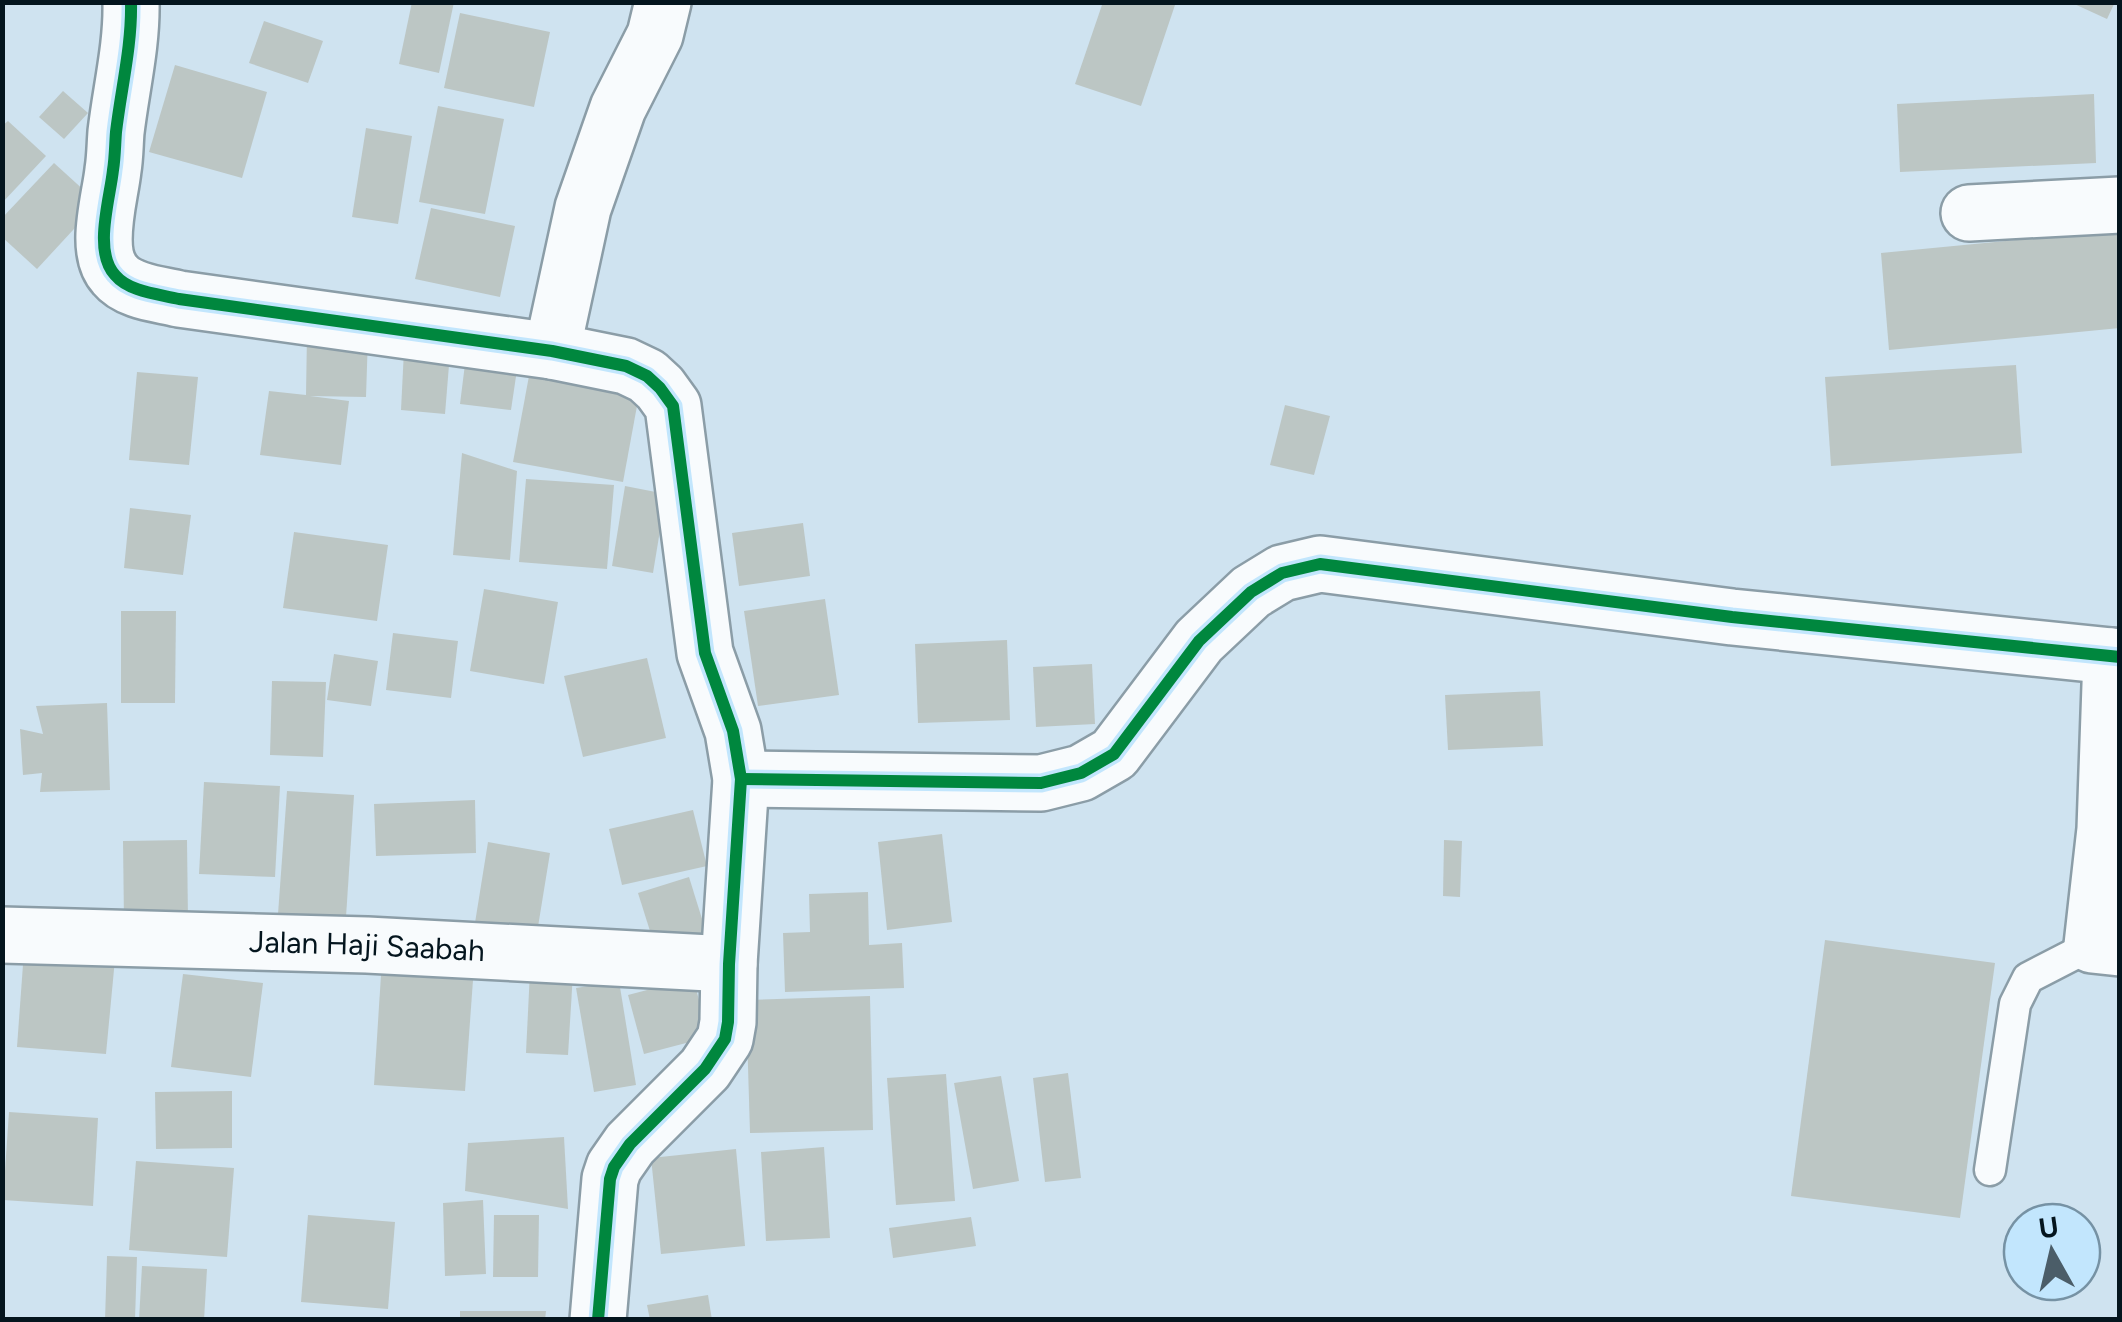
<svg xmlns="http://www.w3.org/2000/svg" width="2122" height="1322" viewBox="0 0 2122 1322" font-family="Figtree,sans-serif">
<rect width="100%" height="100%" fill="#cfe3f0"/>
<g fill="#bcc6c4">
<polygon points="412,2 454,2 439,73 399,64"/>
<polygon points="1103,2 1176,2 1141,106 1075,84"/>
<polygon points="2070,2 2115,2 2107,19"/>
<polygon points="460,13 550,32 534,107 444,88"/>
<polygon points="264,21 323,41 308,83 249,63"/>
<polygon points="175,65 267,92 242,178 149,152"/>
<polygon points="63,91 88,113 64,139 39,117"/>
<polygon points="2094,94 2096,163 1900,172 1897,104"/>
<polygon points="438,106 504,119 485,214 419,202"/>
<polygon points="8,121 46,156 2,203 2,126"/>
<polygon points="366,128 412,136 398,224 352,217"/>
<polygon points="54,163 98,203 37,269 2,237 2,218"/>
<polygon points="431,208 515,226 500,297 415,279"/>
<polygon points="2120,230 2120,328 1889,350 1881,253"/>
<polygon points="307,334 368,336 366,397 310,396 349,401 341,465 260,455 269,391 306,395"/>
<polygon points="404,350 450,353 445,414 401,410"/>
<polygon points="466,356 518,363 511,410 460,404"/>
<polygon points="2016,365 2022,453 1831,466 1825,377"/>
<polygon points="137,372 198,377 189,465 129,460"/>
<polygon points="529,376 639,395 623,482 513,462"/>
<polygon points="1285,405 1330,416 1314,475 1270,465"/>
<polygon points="462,453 517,471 510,560 453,555"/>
<polygon points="526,479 614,485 607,569 519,562"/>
<polygon points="625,486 666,494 653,573 612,566"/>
<polygon points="130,508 191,515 183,575 124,568"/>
<polygon points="803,523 810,576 739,586 732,533"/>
<polygon points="294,532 388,545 377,621 283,608"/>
<polygon points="484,589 558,602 544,684 470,671"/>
<polygon points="825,599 839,695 758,706 744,611"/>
<polygon points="121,611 176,611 175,703 121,703"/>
<polygon points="393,633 458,641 451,698 386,690"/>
<polygon points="1007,640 1010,720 918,723 915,644"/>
<polygon points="334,654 378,661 371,706 327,700"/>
<polygon points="647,658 666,738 583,757 564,676"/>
<polygon points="1092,664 1095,724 1036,727 1033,667"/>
<polygon points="272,681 326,682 323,757 270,755"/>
<polygon points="1540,691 1543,746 1448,750 1445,695"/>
<polygon points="107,703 110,790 40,792 42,773 23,775 20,729 43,734 36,706"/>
<polygon points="204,782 280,786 275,877 199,874"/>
<polygon points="287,791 354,795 346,917 278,914"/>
<polygon points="475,800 476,853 376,856 374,804"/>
<polygon points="693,810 707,866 622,885 609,829"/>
<polygon points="942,834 952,922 887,930 878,842"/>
<polygon points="187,840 188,921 124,922 123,841"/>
<polygon points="1444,840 1462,841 1460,897 1443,896"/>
<polygon points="488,842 550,853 536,939 474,929"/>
<polygon points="689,877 707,935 656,950 638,893"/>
<polygon points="868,892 869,945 902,943 904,988 785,992 783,933 810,932 809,894"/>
<polygon points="1825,940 1995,963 1960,1218 1791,1196"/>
<polygon points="24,951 115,959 106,1054 17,1047"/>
<polygon points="530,971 573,973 568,1055 526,1053"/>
<polygon points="183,974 263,983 251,1077 171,1067"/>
<polygon points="381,975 473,980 465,1091 374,1085"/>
<polygon points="693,978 709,1037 644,1054 628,995"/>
<polygon points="619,981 636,1085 594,1092 576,988"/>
<polygon points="870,996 873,1130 750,1133 746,1000"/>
<polygon points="1068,1073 1081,1178 1045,1182 1033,1078"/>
<polygon points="946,1074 955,1201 896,1205 887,1078"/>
<polygon points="1001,1076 1019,1181 973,1189 954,1083"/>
<polygon points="232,1091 232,1148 156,1149 155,1092"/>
<polygon points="9,1112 98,1118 93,1206 3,1200"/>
<polygon points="564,1137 568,1209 465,1191 468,1143"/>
<polygon points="824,1147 830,1238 766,1241 761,1152"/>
<polygon points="736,1149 745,1246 661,1254 651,1158"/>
<polygon points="136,1161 234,1168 227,1257 129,1250"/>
<polygon points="483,1200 486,1274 445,1276 443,1203"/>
<polygon points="308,1215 395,1222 388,1309 301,1302"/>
<polygon points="494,1215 539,1215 538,1277 493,1277"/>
<polygon points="971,1217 976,1246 893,1258 889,1228"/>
<polygon points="107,1256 137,1257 135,1320 105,1320"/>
<polygon points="142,1266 207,1269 204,1320 139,1320"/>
<polygon points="708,1295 712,1320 650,1320 647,1305"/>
<polygon points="460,1311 546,1311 545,1320 460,1320"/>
</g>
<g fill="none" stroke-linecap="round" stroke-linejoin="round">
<defs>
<polyline id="service" points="1990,1170 2015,1004 2028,978 2092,945"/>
<g id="minor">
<path d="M131,2c1,44 -10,87 -15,130 -1,13 -1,26 -3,38 -3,29 -20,81 2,105 14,17 44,19 64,24l373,52 74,15 21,10 13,12 13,18 32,247 28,78 8,48 -12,185 -1,58 -3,17 -20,30 -75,75 -16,23 -4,12 -12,141"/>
<polyline points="1969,213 2120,205"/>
<polyline points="552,351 583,208 618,108 655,35 663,2"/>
<polyline points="2111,656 2105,829 2092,945 2120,948"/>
<polyline points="741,779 1041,783 1081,773 1114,754 1199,641 1251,592 1282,573 1320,564 1732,617 2120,657"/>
<path id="s1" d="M2,935l365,10 362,19"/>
</g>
</defs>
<use href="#service" stroke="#8b9da7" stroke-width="35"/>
<use href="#minor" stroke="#8b9da7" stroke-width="60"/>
<use href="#service" stroke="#f8fbfd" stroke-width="30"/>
<use href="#minor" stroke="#f8fbfd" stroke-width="55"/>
<defs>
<g id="cycleway">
<path d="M131,2c1,44 -10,87 -15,130 -1,13 -1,26 -3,38 -3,29 -20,81 2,105 14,17 44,19 64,24l373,52 74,15 21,10 13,12 13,18 32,247 28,78 8,48 -12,185 -1,58 -3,17 -20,30 -75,75 -16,23 -4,12 -12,141"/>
<polyline points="741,779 1041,783 1081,773 1114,754 1199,641 1251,592 1282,573 1320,564 1732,617 2120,657"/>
</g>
</defs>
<use href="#cycleway" stroke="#c2e6fd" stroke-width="19"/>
<use href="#cycleway" stroke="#00873e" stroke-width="12"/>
</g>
<g text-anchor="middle" stroke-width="9" stroke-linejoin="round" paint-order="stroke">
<g font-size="30" fill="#04151e" stroke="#c2e6fd">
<text dy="10" stroke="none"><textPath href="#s1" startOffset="365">Jalan Haji Saabah</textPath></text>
</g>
</g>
<rect width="2122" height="1322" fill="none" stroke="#04151e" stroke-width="10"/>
<g transform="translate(2052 1252) rotate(352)"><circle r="48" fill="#c2e6fd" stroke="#7692a4" stroke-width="2.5"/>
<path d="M0-8L18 38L0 25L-18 38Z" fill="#4b5d68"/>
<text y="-15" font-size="28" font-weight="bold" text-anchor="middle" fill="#04151e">U</text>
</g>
</svg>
